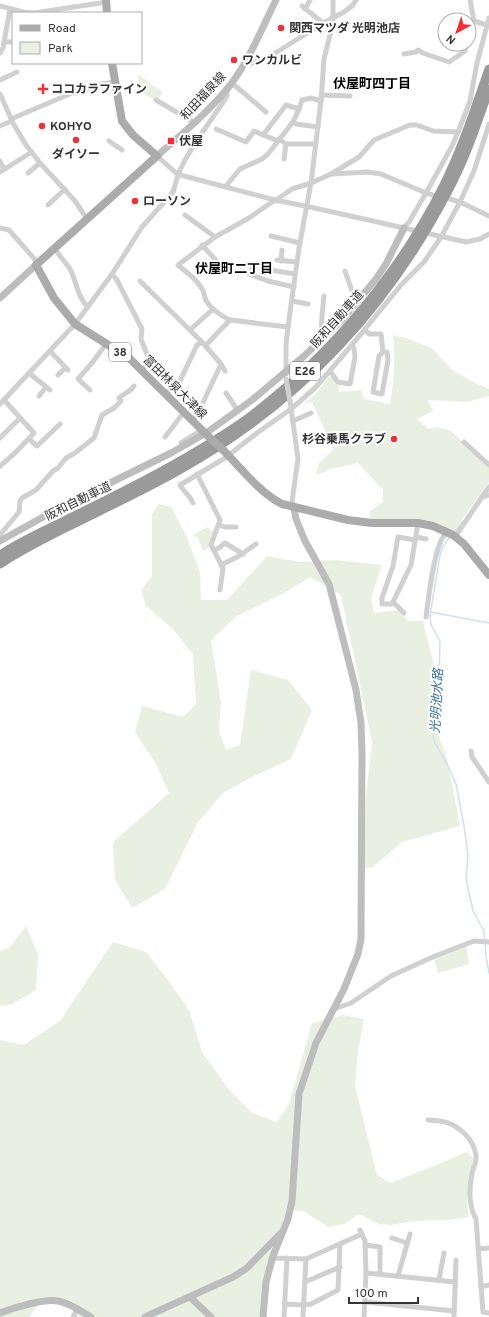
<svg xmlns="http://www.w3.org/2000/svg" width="489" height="1317" viewBox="0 0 489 1317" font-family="Overpass,'Noto Sans JP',sans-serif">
<rect width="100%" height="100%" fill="#fff"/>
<g fill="#e9f0e1">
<polygon points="137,74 163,92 158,100 155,100 142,93"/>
<path d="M393,335l16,4 24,10 18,20 20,12 18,8v7l-22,6 -39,-2 5,11 -16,8 11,10 9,-2 14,4 38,36v15l-36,50 -83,-12v-9l13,-9v-12l-25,-27 -31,7 -4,3 -7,1 3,-11 13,-12 1,-3 -21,-46 -10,2 10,-6 17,-21 3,-1 6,8 1,8 22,-2 3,9 26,5c4,-23 6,-46 3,-69z"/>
<polygon points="159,504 171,507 187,537 200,573 201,600 227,600 267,556 299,562 336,560 382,565 371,599 374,613 398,610 408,621 423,621 437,677 429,710 447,758 460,826 402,842 373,867 364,868 366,797 372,742 341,595 310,577 284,593 237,616 211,640 221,703 219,732 226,750 240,745 251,670 288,680 312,710 291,759 252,777 223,793 198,822 165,889 132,908 115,880 113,842 169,793 156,764 135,732 142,706 183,717 196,704 193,655 173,629 146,606 141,590 152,576 152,514"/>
<polygon points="207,527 210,531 212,530 214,531 208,548 203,551 198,538 192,535 195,534"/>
<polygon points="26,926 38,955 36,990 12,1004 0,1006 0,951 9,948"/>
<polygon points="113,942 146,952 170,983 190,1012 202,1052 229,1090 252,1113 277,1122 289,1104 312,1023 343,1015 364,1019 358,1051 355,1086 377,1175 390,1183 439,1164 466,1152 473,1158 467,1202 469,1217 449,1220 413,1221 391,1225 378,1224 359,1214 344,1224 328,1227 303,1211 288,1210 274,1249 262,1317 76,1317 78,1310 70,1305 39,1302 30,1317 0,1317 0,1040 24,1045 60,1021"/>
<polygon points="466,945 469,964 438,973 434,959"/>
</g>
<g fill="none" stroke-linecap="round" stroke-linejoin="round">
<g stroke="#cde1f0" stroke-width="1.5">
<polyline points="454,532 463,521"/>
<polyline points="450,537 443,546 440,555 430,615 431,625 440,641 439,682 433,735 434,741 448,766 456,784 464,826 468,855 466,879 473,911 484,931 486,956 489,973"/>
<polyline points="430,612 489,623"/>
</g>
<g stroke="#d0d0d0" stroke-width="5">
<polyline points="470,0 474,21"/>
<polyline points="0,6 23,12 34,13 107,2"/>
<polyline points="302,6 323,23"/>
<polyline points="305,9 310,0"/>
<polyline points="469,35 474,21 487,25"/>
<polyline points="4,42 13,42"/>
<polyline points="0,53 3,48 10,9"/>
<polyline points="404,54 416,52 418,50 423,53 449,62 465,51 467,44"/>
<polyline points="244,64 252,63 269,57 323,23 344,12 353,5 356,0"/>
<polyline points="0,80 17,72"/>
<polyline points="232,83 266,112"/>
<polyline points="0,94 13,123 26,145 40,163 75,201 87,219"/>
<polyline points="322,95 350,96"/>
<polyline points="156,100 195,123"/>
<polyline points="11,119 72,93 78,93 101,84 115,82"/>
<polyline points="293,122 296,124 318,127"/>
<polyline points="0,126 12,121"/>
<polyline points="216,129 246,142 254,131 278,141"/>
<polyline points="263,135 286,105 299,109"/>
<polyline points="279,139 286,144 315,144"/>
<polyline points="109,141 122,150"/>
<polyline points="157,156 176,173 184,176 275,200 310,207 413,230"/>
<polyline points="284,159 286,144"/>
<polyline points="0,161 4,169"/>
<polyline points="0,172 32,152"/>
<polyline points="28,173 40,163"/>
<polyline points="332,174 367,172 381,174 426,193 433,195"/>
<polyline points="226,186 240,169 262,159 268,154 293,122 299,109 302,100 311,98 321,101"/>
<polyline points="450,199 460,202 489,216"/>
<path d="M275,200l-26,18 -34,19 -37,28c8,7 19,14 24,24 2,2 2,6 3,9 3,9 16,18 25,22l58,7"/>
<polyline points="278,201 279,198 292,189 311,183 331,174 359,157 374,140 410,125 417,125 433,131 458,132"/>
<polyline points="48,205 65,189"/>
<polyline points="185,215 215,237"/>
<polyline points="0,228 9,230 38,263"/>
<polyline points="404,228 409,222 426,193 452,146 458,132 470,101 477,63 489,18"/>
<polyline points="430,234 466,242 480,239 489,234"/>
<polyline points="271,236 300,243"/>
<polyline points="202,245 221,266"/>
<path d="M55,248c4,9 10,13 15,21 7,13 7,28 18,38"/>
<polyline points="277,260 296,262"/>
<polyline points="281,261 282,250"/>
<polyline points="270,270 295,274"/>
<polyline points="241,271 268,281 294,287"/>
<polyline points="345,271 353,294 357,302"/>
<polyline points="112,274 117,280 142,329 141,339 150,362 142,370"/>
<polyline points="250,274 253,266"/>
<polyline points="140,281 203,343 221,364 225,371"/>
<polyline points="292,301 308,304"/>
<polyline points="190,330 213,309"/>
<polyline points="365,330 369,334 381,334 383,352 379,356 373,392 382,394 388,360 387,352"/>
<polyline points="321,339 322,315 324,296"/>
<polyline points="205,346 230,320"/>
<polyline points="50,351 68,370"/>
<polyline points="330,371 338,382 350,384 355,357 354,348 351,346"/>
<polyline points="29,373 50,390"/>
<polyline points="286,374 286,344 288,327 299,248 311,183 321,101 324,59 331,31 333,18 333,0"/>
<polyline points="58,375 65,368"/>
<polyline points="90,390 78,379 92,363 106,344"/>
<polyline points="226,393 238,411"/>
<polyline points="165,394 179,383 197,345 202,342"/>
<polyline points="39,396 46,387"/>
<polyline points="290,401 298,459 292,501 294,508"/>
<polyline points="0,404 75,324 112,274 142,227 173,192 179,172 185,160 197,140 224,101 227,96 227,90"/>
<polyline points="193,421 200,409 221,364"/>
<polyline points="293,421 311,413"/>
<polyline points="165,437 184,412"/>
<polyline points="0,438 20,418"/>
<polyline points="29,439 37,446 60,424"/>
<polyline points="464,442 489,465"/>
<polyline points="181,443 202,430"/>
<polyline points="0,466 16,452 34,433 4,400"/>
<polyline points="197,474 220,520 211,545 223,568 220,590"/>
<polyline points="482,497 489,487"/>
<path d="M193,503c-3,-7 -9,-11 -13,-18l45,-27 32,-25 34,-24 24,-21 36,-42 50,-61 23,-23 17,-25 19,-35 14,-31 15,-47"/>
<polyline points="219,525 225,527 236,527"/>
<path d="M0,535l19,-23 1,-11 2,-3 14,-8 17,-19 5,-3 8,-10 9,-5 19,-15 8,-23 12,-7 7,-7 -2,-3c5,-5 11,-6 15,-12"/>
<polyline points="416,537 426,539"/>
<polyline points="455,537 482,497 489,495"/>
<polyline points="214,550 219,548 225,543 243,554"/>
<polyline points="221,565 239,556 256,544"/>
<polyline points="393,602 411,565 418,523"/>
<polyline points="404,613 393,602 392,604 382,604 382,598 393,566 398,537 415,540"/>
<path d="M426,617c3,-23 6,-53 14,-74 1,-4 4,-7 7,-11"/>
<polyline points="471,751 472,757 489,782"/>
<polyline points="334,1009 351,1003 391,976 435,956 474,941 489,942"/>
<path d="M428,1120c17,1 24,2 37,14 6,6 10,13 11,22 1,5 -3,12 -4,18 -3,15 -4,31 4,45l7,93 6,1"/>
<polyline points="360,1230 365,1241 366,1273 364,1317"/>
<polyline points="392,1238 407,1243"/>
<polyline points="365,1245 380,1247 380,1274"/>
<polyline points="478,1249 489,1248"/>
<polyline points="273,1256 275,1258 306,1259 303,1317"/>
<polyline points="306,1259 362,1234"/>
<polyline points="366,1273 455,1282"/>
<polyline points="398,1276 410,1234"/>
<polyline points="439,1280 444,1253"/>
<polyline points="305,1282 340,1267"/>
<polyline points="481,1287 489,1285"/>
<polyline points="365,1302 454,1311"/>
<polyline points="284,1304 304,1305 311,1304 338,1290 340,1244"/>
<polyline points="73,1317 77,1309"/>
<polyline points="284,1317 287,1258"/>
<polyline points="454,1317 456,1260"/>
</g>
<g stroke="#bdbdbd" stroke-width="7">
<path d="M157,156c26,-23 53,-45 74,-72 19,-25 31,-56 45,-84"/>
<polyline points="0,298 36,265"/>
<polyline points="0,541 63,506 171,453 206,433 252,400 303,357 342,320 376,279 386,264 404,228"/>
<polyline points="190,1297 211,1317"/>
<path d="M0,1313c13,-5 45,-15 58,-12 12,2 22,10 33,16"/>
<polyline points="145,1317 233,1277 247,1268 281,1233"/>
<polyline points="263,1317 266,1282 273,1256 288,1219 292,1201 299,1094 316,1043 344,989 358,954 361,939 362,753 361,723 356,690 329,584 305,541 296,519 294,508"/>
</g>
<g stroke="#ababab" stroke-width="8">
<polyline points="106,0 107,13"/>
<polyline points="112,63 122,121 133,135 157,156 36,265 54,298 75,324 129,358 209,437"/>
<path d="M223,450c19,19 36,42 59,54l66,16 24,3h46l15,3 20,9 11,9 25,31"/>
</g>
<g stroke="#9a9a9a" stroke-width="9">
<path d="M0,555c21,-14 44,-24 66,-35 37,-18 74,-36 109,-56 26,-15 52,-30 76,-48 80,-61 147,-140 192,-229 19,-38 32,-78 46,-118"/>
<path d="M0,564c21,-14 43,-25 65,-36 38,-19 77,-37 114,-58 117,-65 207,-160 269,-279 17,-32 29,-67 41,-102"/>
</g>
<polyline stroke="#d0d0d0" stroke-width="5" points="286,379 290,401"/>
<polyline stroke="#ababab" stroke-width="8" points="209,437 223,450"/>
</g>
<g fill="#f02f38" stroke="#fff" stroke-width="1.5">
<circle cx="281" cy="28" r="4"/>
<circle cx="234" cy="60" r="4"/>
<path d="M41 83h4v4h4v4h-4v4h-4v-4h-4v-4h4z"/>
<circle cx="42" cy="126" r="4"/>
<circle cx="76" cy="140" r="4"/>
<rect x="167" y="137" width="8" height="8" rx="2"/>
<circle cx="135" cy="201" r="4"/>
<circle cx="394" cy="439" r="4"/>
</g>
<g text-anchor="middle" stroke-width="4" stroke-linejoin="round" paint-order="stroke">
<g fill="#fff" stroke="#707070" stroke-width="1">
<rect x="109" y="343" width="22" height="18" rx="3"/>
<rect x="290" y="362" width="30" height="18" rx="3"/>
</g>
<g font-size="11" font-weight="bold" fill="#333">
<text x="120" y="356">38</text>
<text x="305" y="375">E26</text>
</g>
<g font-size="12" font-weight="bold" fill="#333" stroke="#fff" text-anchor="start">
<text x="289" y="32">関西マツダ 光明池店</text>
<text x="242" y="64">ワンカルビ</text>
<text x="51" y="93">ココカラファイン</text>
<text x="50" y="130">KOHYO</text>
<text x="179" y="145">伏屋</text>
<text x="76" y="158" text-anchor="middle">ダイソー</text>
<text x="143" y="205">ローソン</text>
<text x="386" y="443" text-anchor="end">杉谷乗馬クラブ</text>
</g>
<g font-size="12" fill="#333" stroke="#fff">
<text transform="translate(203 96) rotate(-47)" y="4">和田福泉線</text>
<text transform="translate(337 319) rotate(-48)" y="4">阪和自動車道</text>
<text transform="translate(175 387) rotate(45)" y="4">富田林泉大津線</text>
<text transform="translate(78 501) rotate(-26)" y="4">阪和自動車道</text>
</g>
<g font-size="13" font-weight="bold" fill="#000" stroke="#fff">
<text x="372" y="88">伏屋町四丁目</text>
<text x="234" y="273">伏屋町二丁目</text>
</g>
<g font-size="13" font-style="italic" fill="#3a749c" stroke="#fff">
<text transform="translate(436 701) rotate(-87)" y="5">光明池水路</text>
</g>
</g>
<rect x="12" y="12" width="130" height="52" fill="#ffffff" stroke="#adadad"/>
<rect x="20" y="25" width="20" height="6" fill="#ababab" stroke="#adadad"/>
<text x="48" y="32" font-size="12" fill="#333333">Road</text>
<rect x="20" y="42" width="20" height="12" fill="#e9f0e1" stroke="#adadad"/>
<text x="48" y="52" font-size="12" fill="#333333">Park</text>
<g transform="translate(457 32) rotate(220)"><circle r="19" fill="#ffffff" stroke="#adadad"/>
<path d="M0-3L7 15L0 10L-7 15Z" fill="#f02f38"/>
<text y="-6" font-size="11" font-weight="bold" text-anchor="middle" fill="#333333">N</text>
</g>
<path d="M349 1297v6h69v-6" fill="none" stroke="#333333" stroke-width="2"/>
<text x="355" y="1297" font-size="12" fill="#333333" stroke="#ffffff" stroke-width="3" paint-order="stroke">100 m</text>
</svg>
